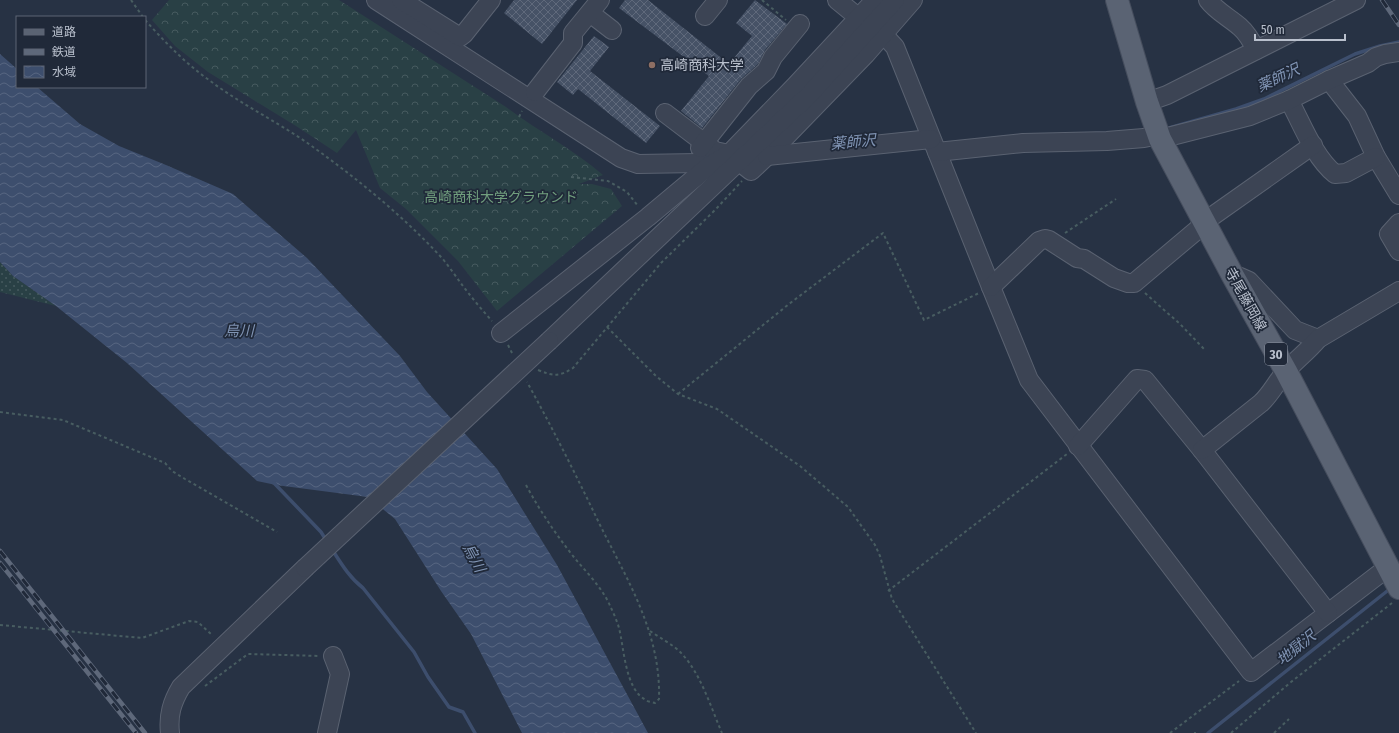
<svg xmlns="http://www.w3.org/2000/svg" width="1399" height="733" viewBox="0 0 1399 733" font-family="'Fira Sans Condensed','Noto Sans JP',sans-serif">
<defs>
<pattern id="grass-dots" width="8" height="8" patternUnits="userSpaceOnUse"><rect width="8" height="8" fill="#294045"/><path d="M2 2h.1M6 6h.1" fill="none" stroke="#465a5f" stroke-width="1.8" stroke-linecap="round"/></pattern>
<pattern id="forest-crowns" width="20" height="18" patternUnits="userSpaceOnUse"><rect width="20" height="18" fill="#294045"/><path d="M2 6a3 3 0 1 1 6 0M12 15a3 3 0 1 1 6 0" fill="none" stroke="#465a5f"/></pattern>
<pattern id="water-waves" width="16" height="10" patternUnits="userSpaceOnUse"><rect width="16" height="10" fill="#3d4e6d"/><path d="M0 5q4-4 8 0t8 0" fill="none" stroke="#576681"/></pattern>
<pattern id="building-cross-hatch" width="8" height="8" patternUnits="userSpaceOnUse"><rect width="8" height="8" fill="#465266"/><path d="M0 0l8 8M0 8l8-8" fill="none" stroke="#5f697b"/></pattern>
</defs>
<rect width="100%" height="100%" fill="#273244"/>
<polygon fill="url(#grass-dots)" points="0,262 13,276 56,306 0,292"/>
<path fill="url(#forest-crowns)" d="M169,0h170l167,107c32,24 67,42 97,68l-24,9h13l19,5 11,17 -125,105 -39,-50 -52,-52 -26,-21 -24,-58 -19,23 -41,-27 -88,-54 -33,-26 -23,-26z"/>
<polygon fill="url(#water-waves)" points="0,54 17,69 17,87 37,87 80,124 119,146 166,165 233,194 307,258 400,356 427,392 497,469 557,565 648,733 522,733 471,634 441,591 395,519 368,497 276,485 257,481 127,363 56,306 13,276 0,262"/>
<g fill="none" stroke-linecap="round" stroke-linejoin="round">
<g stroke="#3d4e6d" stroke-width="3.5">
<polyline points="1169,128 1236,109 1264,99 1355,54 1380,46 1399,42"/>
<polyline points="274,483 321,532 326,540"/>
<path d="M333,551c9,14 17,27 30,37l51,64 14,25 21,30 14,5 12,21"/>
<polyline points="1208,733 1391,588"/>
</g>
</g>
<g fill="url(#building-cross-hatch)">
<polygon points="514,0 577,0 542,44 504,13"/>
<polygon points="625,0 648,0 729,64 752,36 736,23 755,0 787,24 765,50 758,64 741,79 702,128 681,111 709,76 619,8"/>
<polygon points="594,36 609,47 590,71 660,126 646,143 578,89 573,95 557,82"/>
</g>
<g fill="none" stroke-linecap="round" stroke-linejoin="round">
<defs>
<g id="minor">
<polyline points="376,0 621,158 638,164 698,163 705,164 709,166"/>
<polyline points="401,0 460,37 464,34 491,0"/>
<polyline points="837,0 870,27 883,34 895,47 991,287 1029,380 1251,672 1387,568"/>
<path d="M1208,0c8,11 22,18 32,27 7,6 12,15 16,23"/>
<polyline points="590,13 612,30"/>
<polyline points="705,16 718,0"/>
<polyline points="1329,80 1357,116 1376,157 1399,195"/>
<polyline points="535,92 573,43 573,33 600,0"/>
<path d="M1289,100c13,24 25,57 46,74l11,-1 30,-16"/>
<polyline points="1147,102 1167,95 1356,0"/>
<polyline points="665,113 715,151 729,154 751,171 767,156 866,54 913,0"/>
<polyline points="1160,139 1250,116 1289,100 1329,80 1368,63 1376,57 1385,54 1399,52"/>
<polyline points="700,148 749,86 766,71 773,57 800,24"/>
<polyline points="937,152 1023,143 1107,141 1144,138 1159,135"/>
<polyline points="767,156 931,139"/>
<polyline points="1399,223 1389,234 1399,251"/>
<polyline points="1233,276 1240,277 1249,281 1295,330 1318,339"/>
<polyline points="991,287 1039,241 1045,239 1049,240 1077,258 1084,259 1114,278 1128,283 1134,283 1197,230 1204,222 1313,145"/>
<polyline points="501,333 648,217 709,166 729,154 795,86 875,0"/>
<polyline points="549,341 809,95 895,0"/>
<polyline points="1078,446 1137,379 1145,380 1202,450 1328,613"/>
<path d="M1202,450l59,-47c10,-9 16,-22 25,-32 10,-11 22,-20 32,-32l81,-48"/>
<path d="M170,733c-2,-18 2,-31 11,-46l124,-119"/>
<polyline points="327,733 340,674 333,656"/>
</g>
<polyline id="major" points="1117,0 1147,102 1160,139 1233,276 1286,371 1399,588"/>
</defs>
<use href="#minor" stroke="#5a6271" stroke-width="20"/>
<use href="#major" stroke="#454d5d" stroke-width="24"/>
<g stroke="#485d61" stroke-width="2" stroke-dasharray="3 3" stroke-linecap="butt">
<polyline points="131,0 143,17"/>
<polyline points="762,0 786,20"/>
<path d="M145,20c20,22 40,43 64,60 30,23 65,40 97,62 48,34 95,72 135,115 8,9 15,20 22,29 9,12 19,24 29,35"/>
<polyline points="519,117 522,111"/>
<polyline points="571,177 608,181 627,192 638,206"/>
<polyline points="1065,233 1116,199"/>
<polyline points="1145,293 1180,324 1205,350"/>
<polyline points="607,327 656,376 678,394 717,409 800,466 848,507 875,545 880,556 892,599 976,733"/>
<polyline points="508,345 513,355"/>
<path d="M538,370c15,6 21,7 35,-2l88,-105 54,-53 27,-29"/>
<polyline points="678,394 789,304 883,233 924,320 979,293"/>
<polyline points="0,412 63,420 165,463 172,471 185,479 277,532"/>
<path d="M526,485c14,26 29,48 47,71 13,16 30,32 38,52 3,6 6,13 8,20 5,19 6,62 27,72 2,2 6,2 9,3l4,-4c2,-65 -31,-118 -59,-174 -23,-48 -47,-96 -73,-143"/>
<polyline points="888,591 1067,454"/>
<polyline points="0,625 142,638 189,621 198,622 213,636"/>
<path d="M650,631c10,7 24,14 32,23 19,20 29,54 40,79"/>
<polyline points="205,686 248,654 319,656"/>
<polyline points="1195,732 1195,733"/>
<polyline points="1170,733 1239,681"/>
<polyline points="1231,733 1291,682 1392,603"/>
<polyline points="1274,733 1289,719"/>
</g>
<use href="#minor" stroke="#3c4454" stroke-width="18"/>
<use href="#major" stroke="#5a6373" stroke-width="22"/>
<defs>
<g id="rail">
<polyline points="1382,0 1399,25"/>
<polyline points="0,551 145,733"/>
<polyline points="0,563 136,733"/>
</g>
</defs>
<use href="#rail" stroke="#5e687a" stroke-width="4.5"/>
<use href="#rail" stroke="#202939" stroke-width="3" stroke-dasharray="9" stroke-linecap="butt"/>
<defs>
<polyline id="minor-bridge" points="305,568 549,341"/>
</defs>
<use href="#minor-bridge" stroke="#5a6271" stroke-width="20" stroke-linecap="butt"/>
<use href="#minor-bridge" stroke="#3c4454" stroke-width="18"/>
</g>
<circle fill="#8d6e63" stroke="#202939" stroke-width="1.5" cx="652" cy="65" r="4"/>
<g text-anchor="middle" stroke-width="3.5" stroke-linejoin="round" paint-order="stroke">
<rect fill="#202939" stroke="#8b93a1" stroke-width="1" x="1265" y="343" width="22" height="22" rx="3"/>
<g font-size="13" font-weight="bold" fill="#b9c0cd">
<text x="1276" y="359">30</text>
</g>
<g font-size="14" fill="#b9c0cd" stroke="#202939" text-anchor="start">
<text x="660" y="70">高崎商科大学</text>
</g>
<g font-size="14" fill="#709e7d" stroke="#202939">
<text x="501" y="202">高崎商科大学グラウンド</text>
</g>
<g font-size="14" fill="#b9c0cd" stroke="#202939">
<text transform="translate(1246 299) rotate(61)" y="5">寺尾藤岡線</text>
</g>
<g font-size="15" font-style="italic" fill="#8094b4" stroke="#202939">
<text transform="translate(1278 78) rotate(-25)" y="5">薬師沢</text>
<text transform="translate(853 142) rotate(-5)" y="5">薬師沢</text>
<text x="239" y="336">烏川</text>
<text transform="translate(474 558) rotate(62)" y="5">烏川</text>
<text transform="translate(1296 648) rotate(-39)" y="5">地獄沢</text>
</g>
</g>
<rect x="16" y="16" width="130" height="72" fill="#202939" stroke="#5d6574"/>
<rect x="24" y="29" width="20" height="6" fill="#5a6373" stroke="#5d6574"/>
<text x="52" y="36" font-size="12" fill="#b9c0cd">道路</text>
<rect x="24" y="49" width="20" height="6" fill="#5e687a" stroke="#5d6574"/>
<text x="52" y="56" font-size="12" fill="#b9c0cd">鉄道</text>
<rect x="24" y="66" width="20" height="12" fill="url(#water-waves)" stroke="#5d6574"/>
<text x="52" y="76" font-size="12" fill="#b9c0cd">水域</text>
<path d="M1255 34v6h90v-6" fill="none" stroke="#b9c0cd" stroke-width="2"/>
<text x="1261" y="34" font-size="12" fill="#b9c0cd" stroke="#202939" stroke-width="3" paint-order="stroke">50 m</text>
</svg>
